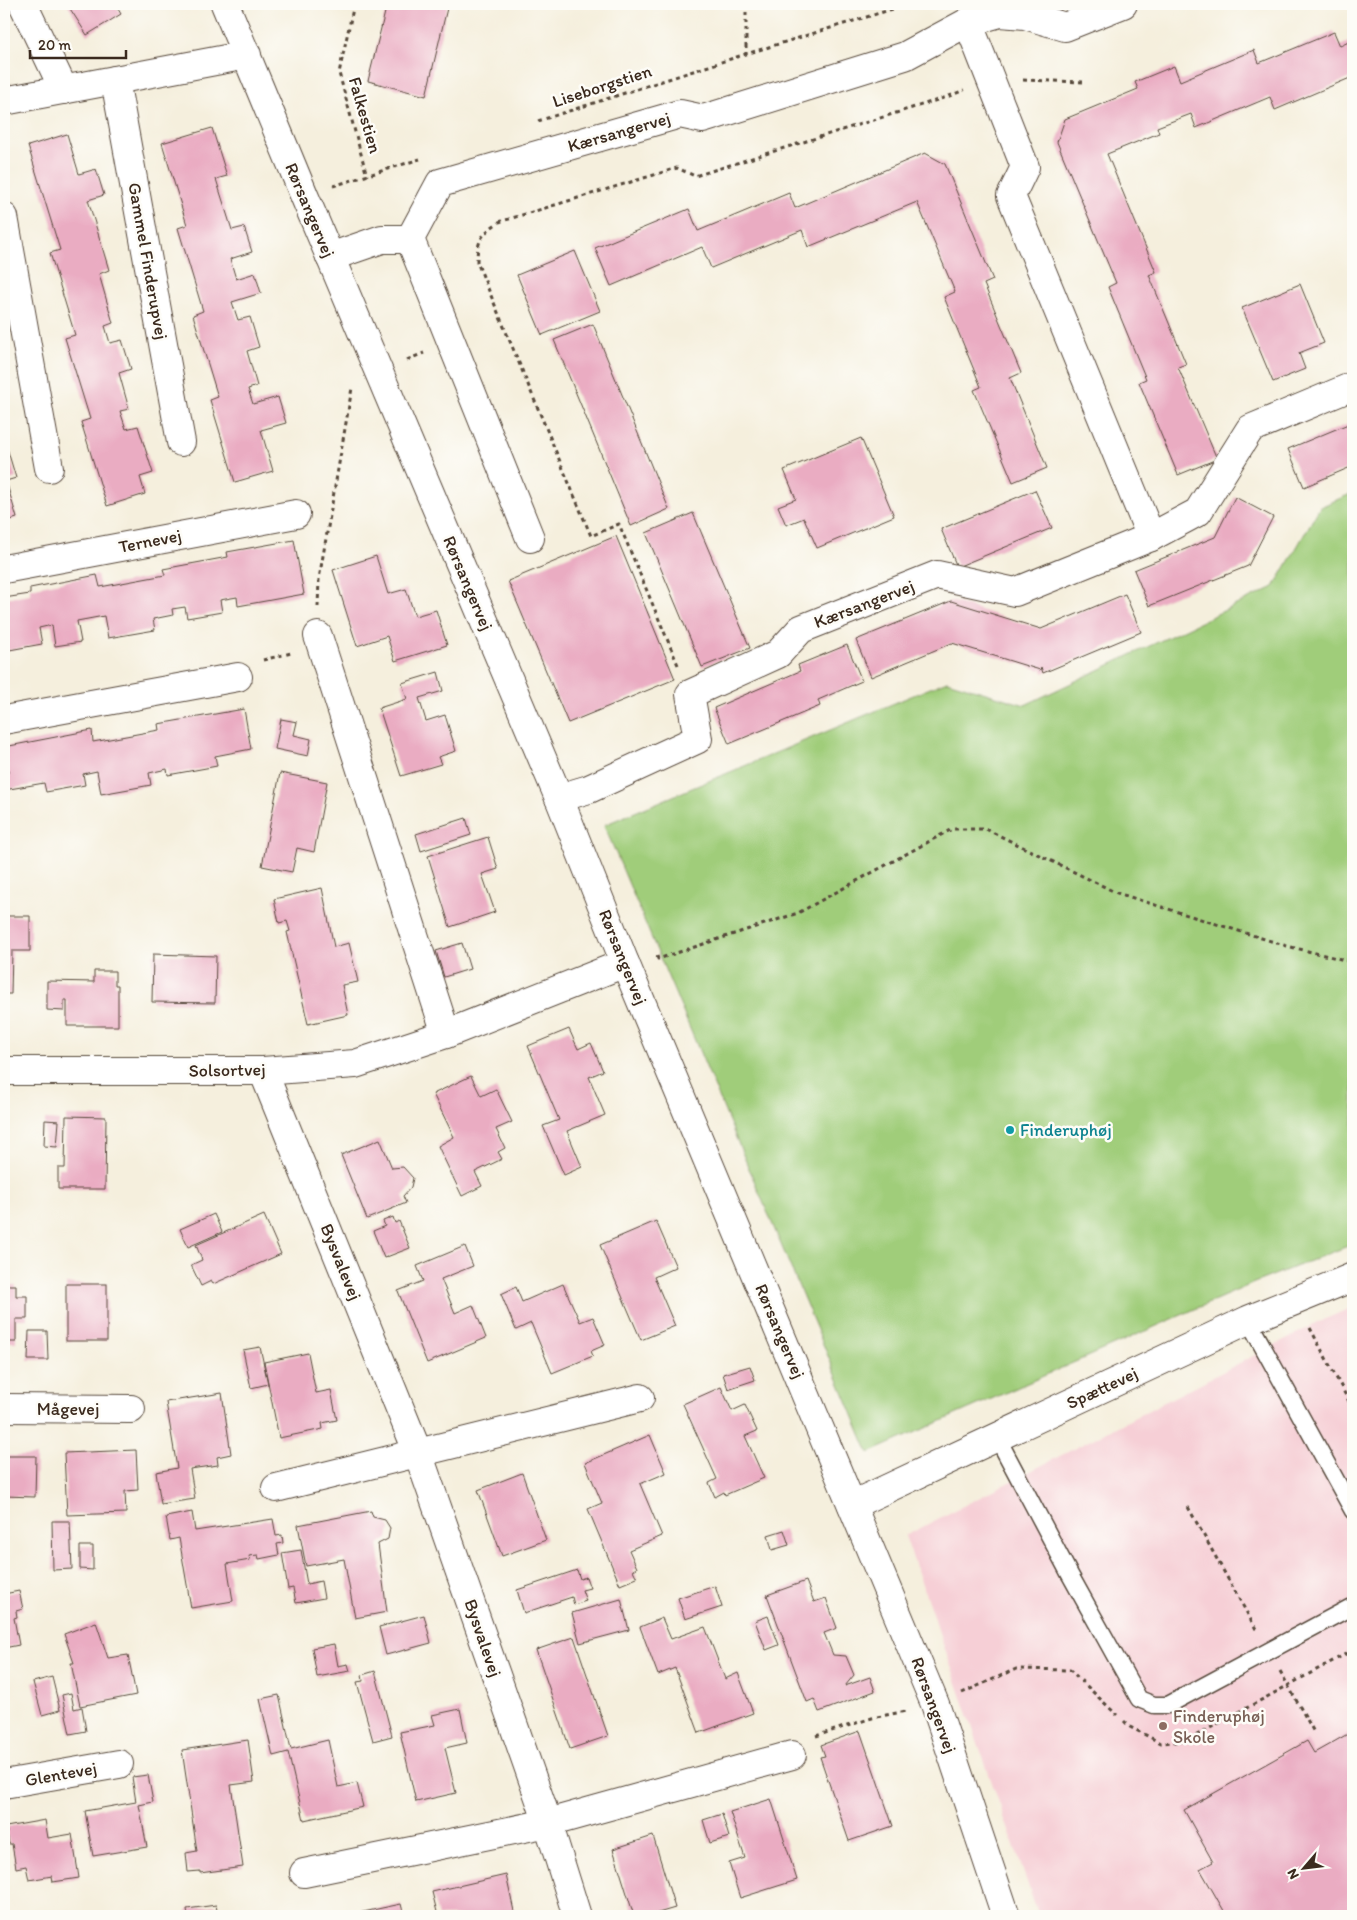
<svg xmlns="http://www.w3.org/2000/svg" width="1357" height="1920" viewBox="0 0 1357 1920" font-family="Itim,sans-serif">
<rect width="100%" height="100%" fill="#fdfcf7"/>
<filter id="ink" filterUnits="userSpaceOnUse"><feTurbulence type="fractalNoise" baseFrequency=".02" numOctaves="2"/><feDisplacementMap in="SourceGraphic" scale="10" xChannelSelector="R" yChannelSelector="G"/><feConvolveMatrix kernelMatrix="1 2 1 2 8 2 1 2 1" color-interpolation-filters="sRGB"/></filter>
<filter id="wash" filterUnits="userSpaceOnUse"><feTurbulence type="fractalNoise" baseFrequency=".0096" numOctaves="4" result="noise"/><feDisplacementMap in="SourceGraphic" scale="20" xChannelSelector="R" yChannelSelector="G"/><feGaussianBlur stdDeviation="1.12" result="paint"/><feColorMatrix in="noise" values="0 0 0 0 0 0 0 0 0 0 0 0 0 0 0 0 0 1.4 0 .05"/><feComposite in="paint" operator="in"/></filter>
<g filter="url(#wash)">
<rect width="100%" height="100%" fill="#f5efdd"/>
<polygon fill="#f6cfd6" points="1353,1307 1353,1916 1039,1916 905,1536 1323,1320"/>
<polygon fill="#a0cd7a" stroke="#6e7c4c" points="1353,493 1353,1244 1254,1283 869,1453 604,825 947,681 1025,705 1274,587 1320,507"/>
<g id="blocks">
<g fill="#eaacc2">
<polygon points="67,4 115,4 121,14 87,35"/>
<polygon points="387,4 448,4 426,96 368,81"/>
<polygon points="1334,32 1340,46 1353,40 1353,85 1350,78 1275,110 1270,97 1196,128 1191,114 1157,127 1159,133 1107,154 1156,272 1149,275 1186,364 1178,367 1217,459 1178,475 1139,382 1146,379 1108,287 1116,283 1057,142 1065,119 1138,89 1135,82 1174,66 1180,81 1254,50 1259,63"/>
<polygon points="212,128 227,176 216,179 232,230 244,227 252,252 230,259 236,279 255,273 261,293 232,302 238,320 250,317 259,347 247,351 257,386 248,389 253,404 278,397 286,423 261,430 273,471 235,482 210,400 218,397 193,315 203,311 178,228 187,225 162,143"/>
<polygon points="67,134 79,174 96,169 104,195 88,200 109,270 99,274 113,323 105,326 110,343 122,340 131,369 119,373 129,409 120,411 126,429 138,426 153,473 140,477 145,494 107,506 81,422 90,419 65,338 75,335 50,253 60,250 28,146"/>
<polygon points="925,153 945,164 993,280 984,284 1021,373 1010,378 1047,468 1013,482 974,390 981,387 944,297 955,292 917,202 808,247 802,230 711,268 702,247 611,286 595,248 689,209 698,231 789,193 795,208"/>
<polygon points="575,251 600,311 542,335 517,275"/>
<polygon points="1300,284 1324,343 1299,353 1305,369 1273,382 1242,308"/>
<polygon points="593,324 669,509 631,526 554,340"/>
<polygon points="1353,422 1353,466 1304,487 1288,449"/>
<polygon points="4,438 16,478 6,481 17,518 4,522"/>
<polygon points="861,438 894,516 817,548 804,518 786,525 778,506 796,499 784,470"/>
<polygon points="1035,490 1052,528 957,567 941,529"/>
<polygon points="1235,497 1273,517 1248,566 1149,606 1134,570 1215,537"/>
<polygon points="693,513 750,648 702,667 646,533"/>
<polygon points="616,536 675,679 568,723 508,581"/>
<polygon points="294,540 304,594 238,606 237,597 220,600 222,612 187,618 185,607 172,609 173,615 153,619 155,630 108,638 104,616 77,621 81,642 55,646 52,625 39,628 42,644 4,651 4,598 30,594 30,588 97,575 100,587 165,575 163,569 228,557 227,552"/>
<polygon points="376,556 388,594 406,589 415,616 436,610 447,645 395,661 387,636 357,646 333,570"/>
<polygon points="1125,594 1141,632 1043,673 1041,667 1040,670 952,643 871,677 856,640 951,601 1041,629"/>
<polygon points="847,645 862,681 818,700 820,706 729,744 714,708 800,671 798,665"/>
<polygon points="438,672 443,691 419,698 426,721 445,715 456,751 438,757 441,764 401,776 379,708 407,699 402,683"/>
<polygon points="244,709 251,749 215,756 217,766 168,775 167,769 149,773 151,785 101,794 97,771 83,774 85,785 46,792 44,783 4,790 4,773 9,772 4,747 92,730 93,742 159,730 158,724"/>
<polygon points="281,719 297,722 294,735 311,739 308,756 275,749"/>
<polygon points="280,773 327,782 314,852 297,848 292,872 262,866"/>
<polygon points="466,818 471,835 421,851 416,834"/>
<polygon points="488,837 498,869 482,874 495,912 450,927 428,856"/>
<polygon points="322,888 334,947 349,943 358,982 342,985 348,1015 308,1024 287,932 290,931 287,921 279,923 274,899"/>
<polygon points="6,916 30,916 30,951 12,951 11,994 4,994 4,923 6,923"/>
<polygon points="462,943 470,969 444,977 436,951"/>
<polygon points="153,954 216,956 215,1003 152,1002"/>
<polygon points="94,971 115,971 115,985 118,985 118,1026 67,1026 67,1000 64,1000 64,1011 47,1010 47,981 94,982"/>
<polygon points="569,1029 578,1049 591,1043 603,1071 589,1077 605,1115 567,1131 582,1167 564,1175 543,1126 559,1120 528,1046"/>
<polygon points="471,1076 481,1096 496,1089 512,1122 496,1129 505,1148 498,1152 502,1159 475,1172 482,1186 462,1196 438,1146 454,1137 433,1094"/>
<polygon points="66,1116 106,1117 105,1189 58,1189 58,1168 65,1168"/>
<polygon points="45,1120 59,1121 57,1147 44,1146"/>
<polygon points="380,1139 392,1168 403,1167 413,1178 411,1187 403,1196 406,1203 367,1219 341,1155"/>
<polygon points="214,1214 222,1232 188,1247 180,1229"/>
<polygon points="264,1215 281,1254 213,1284 211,1281 201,1286 191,1265 202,1260 196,1245"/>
<polygon points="393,1217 395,1223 399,1221 410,1248 384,1258 373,1231 385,1226 383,1221"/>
<polygon points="656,1221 676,1267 654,1277 675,1326 641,1340 600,1245"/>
<polygon points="465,1246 473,1266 441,1279 455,1313 473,1305 486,1338 427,1363 398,1291 423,1281 417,1266"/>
<rect x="66" y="1284" width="41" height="57"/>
<polygon points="563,1284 580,1322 593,1317 605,1345 591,1351 593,1356 552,1373 531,1323 516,1330 501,1294 516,1287 522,1302"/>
<polygon points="4,1285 16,1285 16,1296 27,1296 27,1319 16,1319 16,1342 4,1342"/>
<polygon points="29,1331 47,1331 48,1360 28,1360"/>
<polygon points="260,1347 268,1384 251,1388 243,1350"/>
<polygon points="308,1353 316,1393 331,1390 337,1420 322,1423 323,1429 279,1438 264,1362"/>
<polygon points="750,1366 755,1380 728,1389 723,1374"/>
<polygon points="721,1387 732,1411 745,1405 757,1431 745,1436 764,1478 725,1495 724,1492 715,1497 709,1483 717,1479 683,1404"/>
<polygon points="222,1393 231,1454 217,1457 218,1465 190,1469 195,1499 161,1504 156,1472 177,1468 166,1402"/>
<polygon points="650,1435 666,1473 640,1484 662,1536 629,1550 637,1568 633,1570 637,1578 620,1585 588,1509 602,1503 585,1463"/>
<polygon points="136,1450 138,1490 125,1491 126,1513 67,1515 64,1453"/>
<polygon points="4,1456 36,1456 35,1497 4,1496"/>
<polygon points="522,1473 546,1540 502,1556 478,1490"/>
<polygon points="371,1511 373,1517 385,1520 390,1528 388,1539 378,1544 387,1612 355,1618 344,1559 306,1566 298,1525"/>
<polygon points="192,1512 195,1531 273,1519 276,1536 282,1535 283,1543 277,1544 279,1555 259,1559 258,1555 249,1556 250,1560 227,1564 233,1601 191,1608 179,1538 170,1540 166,1517"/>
<polygon points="52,1521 70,1521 72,1569 53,1570"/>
<polygon points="784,1530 789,1545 772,1550 768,1535"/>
<polygon points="80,1546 93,1546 93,1570 80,1569"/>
<polygon points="301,1550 307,1584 321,1581 324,1598 296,1603 293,1588 288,1589 282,1553"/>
<polygon points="577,1570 580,1579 586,1577 590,1588 582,1590 586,1601 574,1605 572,1597 524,1613 517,1590"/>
<polygon points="806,1581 814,1602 826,1598 837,1628 824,1633 833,1655 846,1656 854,1675 845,1686 870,1677 875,1691 819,1712 814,1699 807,1702 767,1595"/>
<polygon points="715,1586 722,1607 685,1619 678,1598"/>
<polygon points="19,1591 23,1609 16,1611 17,1617 14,1618 19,1645 4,1648 4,1594"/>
<polygon points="621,1599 629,1630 580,1643 572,1613"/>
<polygon points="424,1615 431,1643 386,1655 379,1627"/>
<polygon points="768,1616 779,1645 766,1650 755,1621"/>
<polygon points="662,1618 671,1639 705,1627 725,1679 738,1673 753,1713 699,1733 675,1668 658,1675 640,1627"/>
<polygon points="96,1622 108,1658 128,1655 136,1695 80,1706 71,1663 74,1663 64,1634"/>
<polygon points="574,1637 608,1736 570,1749 536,1650"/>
<polygon points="334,1644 338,1666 348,1664 350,1671 317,1677 312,1648"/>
<polygon points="375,1671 392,1736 373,1741 357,1682 363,1681 362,1675"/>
<polygon points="52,1677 60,1710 42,1715 33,1682"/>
<polygon points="71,1693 74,1709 82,1707 86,1731 70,1734 62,1695"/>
<polygon points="279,1695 291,1749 328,1740 338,1787 357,1783 363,1807 304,1820 288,1752 273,1756 260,1699"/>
<polygon points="460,1709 467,1743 445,1748 456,1793 416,1802 400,1732 435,1725 432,1715"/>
<polygon points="860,1731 893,1826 849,1841 820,1757 825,1756 821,1745"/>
<polygon points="1353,1731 1353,1916 1227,1916 1200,1869 1213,1862 1184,1810 1307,1741 1314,1753"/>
<polygon points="248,1740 254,1782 231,1785 243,1867 200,1873 200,1871 188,1872 186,1853 197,1851 182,1750"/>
<polygon points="148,1775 153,1802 139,1805 147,1847 93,1856 85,1811 136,1802 132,1777"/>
<polygon points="771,1799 797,1880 740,1898 729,1863 745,1858 730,1812"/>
<polygon points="722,1814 729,1837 710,1843 703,1820"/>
<polygon points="45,1820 48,1838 72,1834 79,1878 53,1882 52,1876 29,1880 26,1866 16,1868 12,1844 9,1844 6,1827"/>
<polygon points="653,1836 675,1908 648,1916 634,1916 613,1849"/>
<polygon points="506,1875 515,1916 438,1916 432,1892"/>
<polygon points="401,1904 404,1916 349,1916 349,1915"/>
<polygon points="216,1905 218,1916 188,1916 187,1909"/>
</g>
</g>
</g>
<g filter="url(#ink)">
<use href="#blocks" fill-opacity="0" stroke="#57483b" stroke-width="1"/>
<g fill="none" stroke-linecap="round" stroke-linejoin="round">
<defs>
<g id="lane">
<polyline points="1248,1320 1353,1511"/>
<polyline points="997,1437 1069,1573 1139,1699 1154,1705 1168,1705 1353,1606"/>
</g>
<g id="street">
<polyline points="23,4 64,90"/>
<polyline points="225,4 304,195 559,798 625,963 935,1704 1006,1916"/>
<polyline points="968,22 1025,167 1011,196 1151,537"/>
<polyline points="115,80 181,442"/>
<polyline points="4,101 247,55"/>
<polyline points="4,217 49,468"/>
<polyline points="330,257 382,239 410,239"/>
<polyline points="530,538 410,239 440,183 680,114 703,119 905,56 968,22 1000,13 1025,15 1065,27 1123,4"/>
<polyline points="4,569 296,514"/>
<polyline points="318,636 446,1034"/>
<polyline points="4,720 238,677"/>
<polyline points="559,798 589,789 698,739 690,694 778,654 801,629 937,575 1015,592 1151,537 1198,512 1250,429 1353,386"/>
<polyline points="4,1071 263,1071 355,1064 446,1034 625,963"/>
<polyline points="263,1071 418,1453 548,1823 577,1916"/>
<polyline points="4,1408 131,1409"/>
<polyline points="276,1488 640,1398"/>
<polyline points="852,1505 1248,1320 1353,1277"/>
<polyline points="4,1784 119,1764"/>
<polyline points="304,1873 548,1823 792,1755"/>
</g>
</defs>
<use href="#lane" stroke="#57483b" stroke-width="19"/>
<use href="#street" stroke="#57483b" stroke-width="30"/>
<g stroke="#57483b" stroke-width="3" stroke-dasharray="4 4" stroke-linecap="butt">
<polyline points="354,4 339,73 367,176"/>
<polyline points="746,4 746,54"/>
<polyline points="1023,80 1083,82"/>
<polyline points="538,121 746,54 909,4"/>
<polyline points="333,186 420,159"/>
<polyline points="407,360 424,353"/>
<polyline points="318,607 319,579 352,388"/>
<polyline points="263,660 291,653"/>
<path d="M678,665l-59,-141 -28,12 -114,-274c0,-21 4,-28 22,-40l178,-54 18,8 252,-79 17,-7"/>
<polyline points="657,956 658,959 798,913 952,829 986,829 1117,893 1287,946 1353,962"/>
<polyline points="1310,1328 1353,1409"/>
<polyline points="1188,1507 1257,1631"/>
<polyline points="1280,1671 1315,1734"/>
<polyline points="962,1693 1016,1669 1070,1670 1117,1715"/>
<polyline points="1124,1721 1130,1727 1161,1743 1186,1741 1353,1650"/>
<polyline points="816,1736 872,1718 906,1711"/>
</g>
<use href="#lane" stroke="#fff" stroke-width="16"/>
<use href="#street" stroke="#fff" stroke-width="28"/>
</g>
</g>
<circle fill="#0f9aa8" stroke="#fdfcf7" stroke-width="2" cx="1010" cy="1130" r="5"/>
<circle fill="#8d6e63" stroke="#fdfcf7" stroke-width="2" cx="1163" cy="1726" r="5"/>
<g text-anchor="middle" stroke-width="5" stroke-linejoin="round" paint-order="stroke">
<g font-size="18" fill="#3b2a1e" stroke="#fdfcf7">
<text transform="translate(602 86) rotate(-18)" y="6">Liseborgstien</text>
<text transform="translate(365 115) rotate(74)" y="6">Falkestien</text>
<text transform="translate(619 132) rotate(-16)" y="6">Kærsangervej</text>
<text transform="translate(310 210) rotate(67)" y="6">Rørsangervej</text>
<text transform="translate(148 261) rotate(80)" y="6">Gammel Finderupvej</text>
<text transform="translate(150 541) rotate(-11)" y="6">Ternevej</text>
<text transform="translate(468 583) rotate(67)" y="6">Rørsangervej</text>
<text transform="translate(864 604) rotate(-21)" y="6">Kærsangervej</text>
<text transform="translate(623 957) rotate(68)" y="6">Rørsangervej</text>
<text transform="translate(227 1070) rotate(-1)" y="6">Solsortvej</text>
<text transform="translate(341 1262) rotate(68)" y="6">Bysvalevej</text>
<text transform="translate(780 1331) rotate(67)" y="6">Rørsangervej</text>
<text transform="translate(1102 1388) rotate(-25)" y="6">Spættevej</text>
<text x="68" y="1415">Mågevej</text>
<text transform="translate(483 1638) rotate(71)" y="6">Bysvalevej</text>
<text transform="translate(934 1705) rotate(70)" y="6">Rørsangervej</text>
<text transform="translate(61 1774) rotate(-10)" y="6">Glentevej</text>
</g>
<g font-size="18" fill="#0d838f" stroke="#fdfcf7" text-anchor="start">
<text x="1020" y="1136">Finderuphøj</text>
</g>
<g font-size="18" fill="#785e54" stroke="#fdfcf7" text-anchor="start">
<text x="1173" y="1722">Finderuphøj<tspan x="1173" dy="21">Skole</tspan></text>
</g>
</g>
<rect width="1357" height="1920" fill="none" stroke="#fdfcf7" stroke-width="20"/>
<g transform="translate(1304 1868) rotate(242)" stroke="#fdfcf7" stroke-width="4" paint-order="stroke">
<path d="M0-4L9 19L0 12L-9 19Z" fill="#3b2a1e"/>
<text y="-8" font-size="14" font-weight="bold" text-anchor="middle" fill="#3b2a1e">N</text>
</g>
<path d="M30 50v8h96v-8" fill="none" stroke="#3b2a1e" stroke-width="2.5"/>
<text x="38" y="50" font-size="15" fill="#3b2a1e" stroke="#fdfcf7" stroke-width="4" paint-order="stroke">20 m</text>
</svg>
